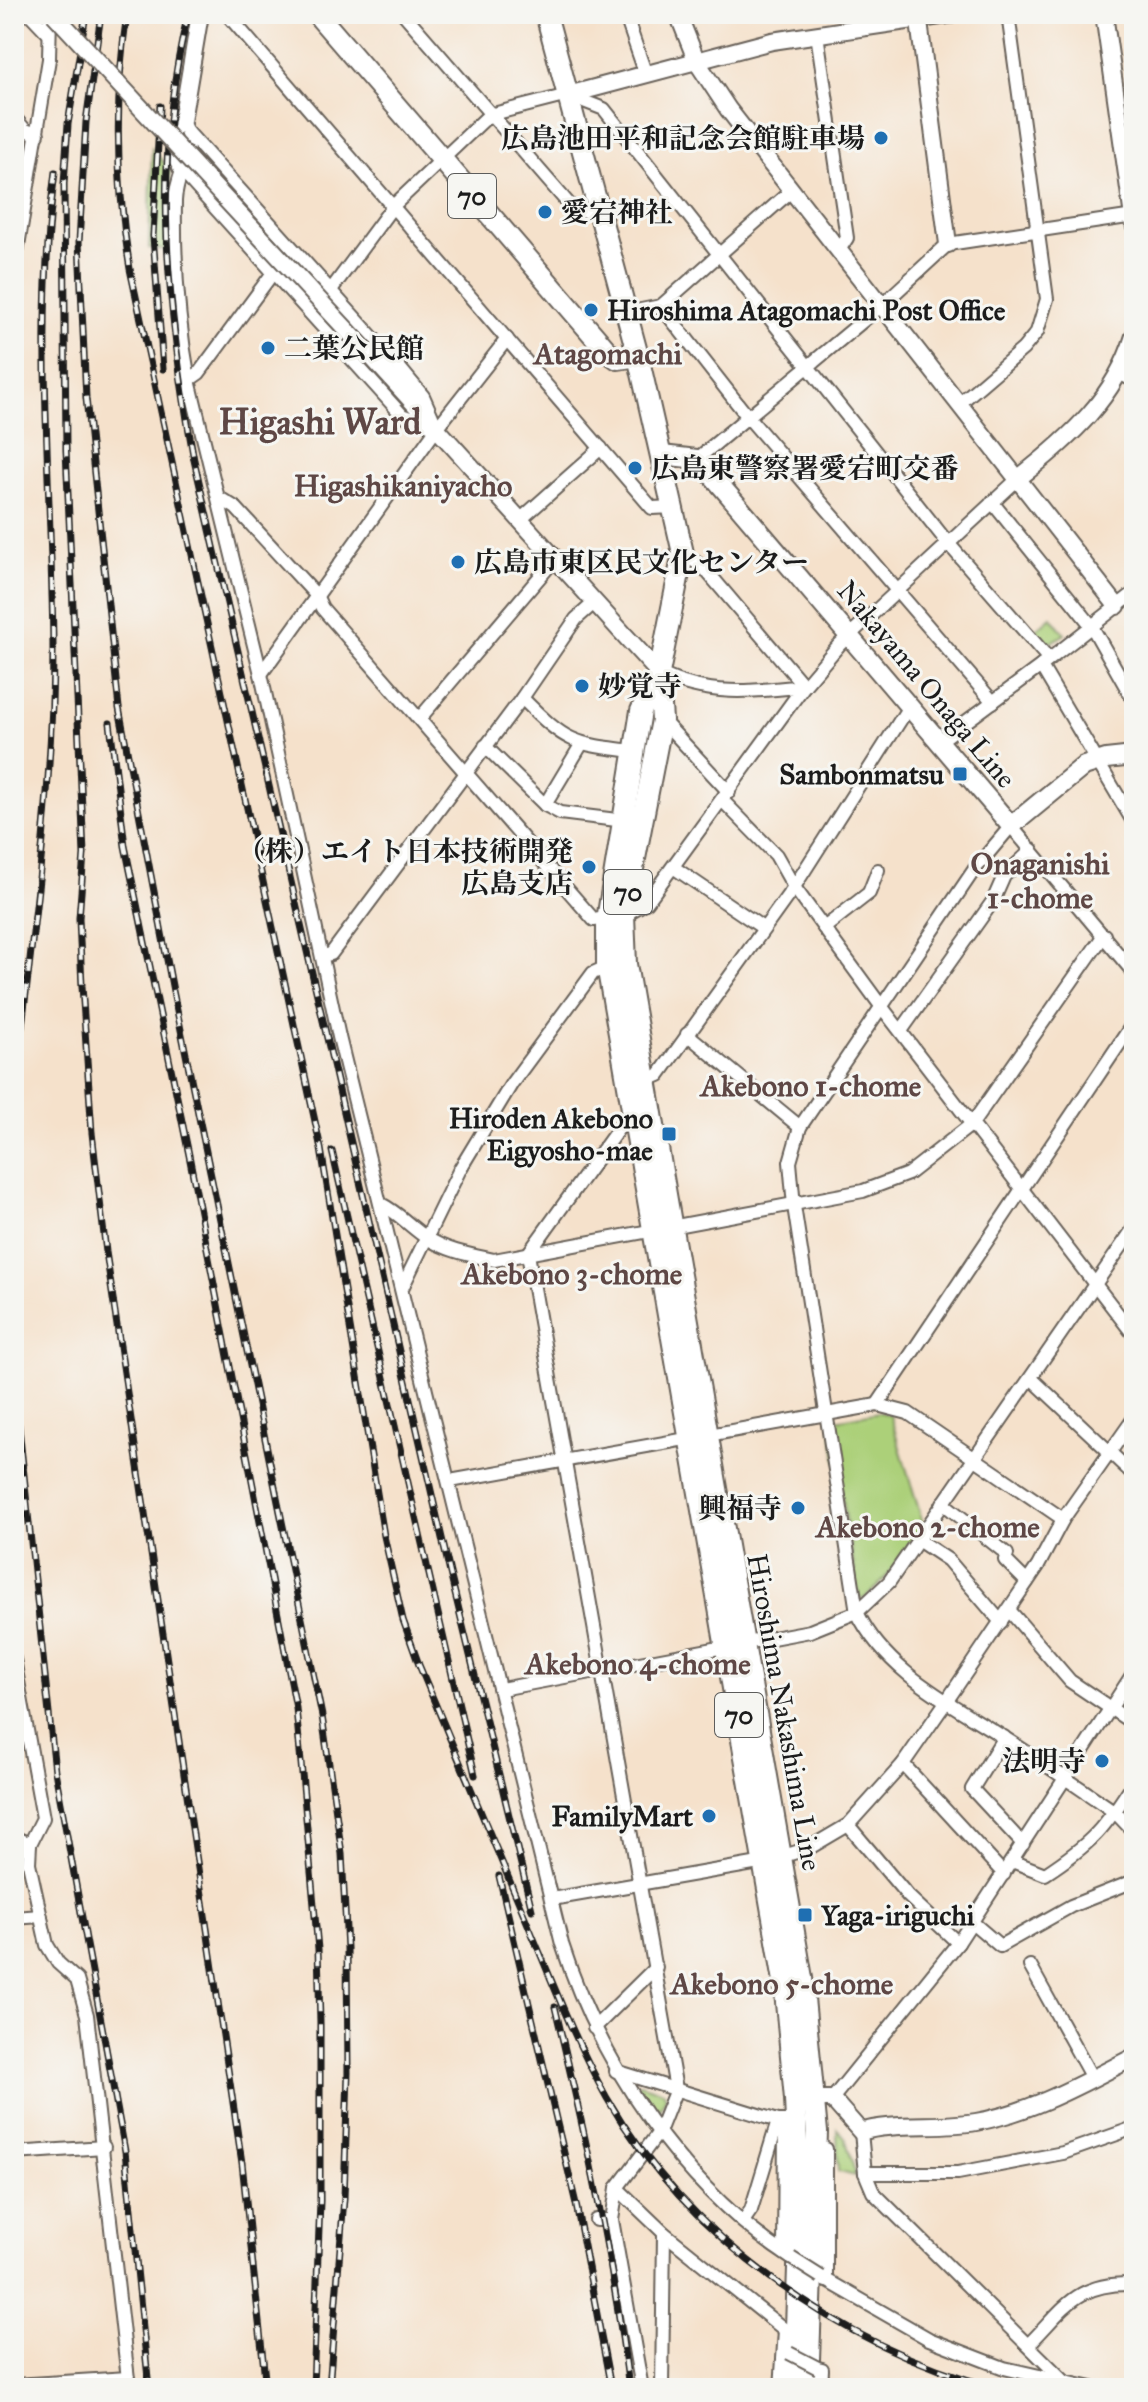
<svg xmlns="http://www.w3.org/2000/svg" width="1148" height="2402" viewBox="0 0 1148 2402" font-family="'IM FELL Great Primer','Noto Serif JP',serif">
<rect width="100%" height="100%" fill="#f6f6f2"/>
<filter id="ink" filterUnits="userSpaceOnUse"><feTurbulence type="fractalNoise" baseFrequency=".0125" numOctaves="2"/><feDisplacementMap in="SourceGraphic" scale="16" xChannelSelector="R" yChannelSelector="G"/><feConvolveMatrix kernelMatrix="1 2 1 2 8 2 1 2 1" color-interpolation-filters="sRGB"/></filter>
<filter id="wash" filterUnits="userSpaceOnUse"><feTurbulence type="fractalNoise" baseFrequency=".006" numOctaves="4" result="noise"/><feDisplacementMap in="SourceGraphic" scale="32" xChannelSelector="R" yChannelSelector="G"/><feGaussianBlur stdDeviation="1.8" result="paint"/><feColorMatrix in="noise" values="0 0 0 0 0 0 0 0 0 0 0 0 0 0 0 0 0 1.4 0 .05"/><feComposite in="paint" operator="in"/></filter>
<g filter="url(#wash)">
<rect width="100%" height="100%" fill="#f5e1cb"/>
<g fill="#acd079" stroke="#64764a" stroke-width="2">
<polygon points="152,148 170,171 169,250 149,248"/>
<polygon points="1051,617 1065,634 1052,642 1044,641 1036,630"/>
<polygon points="879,1412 890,1415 923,1523 884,1580 864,1599 859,1598 831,1427 836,1420"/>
<polygon points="639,2084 663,2091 666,2097 657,2114 654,2114 636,2088"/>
<polygon points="837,2129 845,2137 856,2176 838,2172"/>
</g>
</g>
<g filter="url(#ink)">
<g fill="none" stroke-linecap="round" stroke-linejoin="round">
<defs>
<g id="minor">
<polyline points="30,14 49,34"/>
<polyline points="227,14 652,508 674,507"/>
<polyline points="404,14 574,210 597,212"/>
<polyline points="625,14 646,75"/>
<polyline points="817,34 847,238 839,250"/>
<polyline points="14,117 25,130 38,134"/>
<path d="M182,121l4,9 208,231 29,35 14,32 -35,-13 -223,-247c-8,-15 -13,-36 3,-47z"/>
<path d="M186,130c8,26 -10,44 -11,71 -1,60 3,121 14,179l72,294 78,363 223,907c39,122 120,243 229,314"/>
<polyline points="14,270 49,59 50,14"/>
<polyline points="331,290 393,206 489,115 568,95 604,109 947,542 1048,658"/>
<polyline points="661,306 748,417 993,702"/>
<polyline points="626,313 661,306 792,190"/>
<polyline points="1121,374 1134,381"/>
<polyline points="189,380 199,373 275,270"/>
<polyline points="960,403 1023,349 1037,332 1047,299 1008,14"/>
<polyline points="697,459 882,305 948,244 1134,216"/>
<polyline points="218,497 236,508 316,595 322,608 594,920 624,915 647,902 804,686 839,645 1020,477"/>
<polyline points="992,502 1091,625 1134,701"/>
<polyline points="520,520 601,448"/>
<polyline points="683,553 705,569 804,686"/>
<polyline points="1134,593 1041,666 1134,823"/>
<path d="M659,673c47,24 94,19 145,13"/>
<polyline points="261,674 437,428 507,339"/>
<path d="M522,698c45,45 50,46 112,53"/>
<polyline points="420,718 555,559"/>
<polyline points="662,720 729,792"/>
<polyline points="940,741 1041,666"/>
<polyline points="485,746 545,805 560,813 625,821"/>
<polyline points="723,801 776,855 794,887 881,1006 1134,1335"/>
<polyline points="545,805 581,745"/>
<polyline points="673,867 763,928"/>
<polyline points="824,928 869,893 878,870"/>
<polyline points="322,956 331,954 522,698 576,619 594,603"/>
<path d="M1134,973l-123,-147 -37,44 -174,257 -10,35 4,44 63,406c29,60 92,90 146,125 38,24 75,50 112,75l19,20"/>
<polyline points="901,1031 993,901 1004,876 1032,850"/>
<polyline points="687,1034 800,1127"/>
<polyline points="645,1081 659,1075 794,887 910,705"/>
<polyline points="634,1123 621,1125 528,1254 676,2089 659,2132 617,2188 612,2220 642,2388"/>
<path d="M381,1204c18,9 29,23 46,34 20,13 44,17 67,22l369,-69 45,-17 64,-50 132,-189"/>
<polyline points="402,1288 460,1169 512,1083 593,973 611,965"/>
<polyline points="1031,1378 1134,1475"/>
<polyline points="877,1405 1134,1022"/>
<polyline points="450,1481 877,1405 908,1413 1063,1519 1061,1522"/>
<polyline points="943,1503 1007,1554 1005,1560 1027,1582"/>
<polyline points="918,1540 948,1560 1001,1622"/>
<polyline points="1009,1610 1070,1681 1134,1724"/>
<polyline points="14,1659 43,1818 30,1844 29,1863 47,1945 58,1963 77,1980 87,2015 129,2388"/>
<polyline points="501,1689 810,1631 857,1612 889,1582 1134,1228"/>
<polyline points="1004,1737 972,1789 1023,1844"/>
<polyline points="903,1764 1004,1874"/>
<polyline points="848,1825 908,1896 958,1943"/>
<polyline points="14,1837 30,1844"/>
<path d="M1012,1861l33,13c46,-30 60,-46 89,-92"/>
<polyline points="552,1899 765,1862 809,1848 848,1825 903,1764 946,1702 1038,1566 1063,1519 1134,1418"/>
<polyline points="14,1918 41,1916"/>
<polyline points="972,1922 1000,1946 1071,1906 1134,1881"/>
<polyline points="1030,1966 1092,2078"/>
<polyline points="594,2028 656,1967"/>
<polyline points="616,2071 778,2121 797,2121"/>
<polyline points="832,2099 958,1943 1134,1672"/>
<polyline points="861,2132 865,2173 873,2192 1071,2388"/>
<polyline points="826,2149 826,2281"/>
<polyline points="14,2153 104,2147"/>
<polyline points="865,2173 958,2173 1063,2153 1134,2128"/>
<polyline points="617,2188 664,2233 785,2330 781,2388"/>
<polyline points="596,2220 612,2220"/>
<polyline points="744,2220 751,2210 778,2121"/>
<polyline points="784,2253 785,2122"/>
<polyline points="821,2277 929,2339 1004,2368 1092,2388"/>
<path d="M1028,2345c38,-38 48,-63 106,-61"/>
<polyline points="818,2368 822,2369 821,2388"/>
<polyline points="14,2385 128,2378"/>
<polyline points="662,2388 664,2233"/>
</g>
<g id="tertiary">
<polyline points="678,14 697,62 728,109 1117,606"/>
<polyline points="918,14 948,244"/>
<polyline points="1104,14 1134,224"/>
<polyline points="568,95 772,41 954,14"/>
<polyline points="182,121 200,14"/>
<polyline points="370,355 659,673"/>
<path d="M1020,477c50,-39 95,-79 114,-141"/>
<path d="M805,2099h27l29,33c27,-10 81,-4 115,-10 57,-10 107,-39 158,-65"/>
</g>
<polyline id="secondary" points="662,455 697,459 705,467 1011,826 1084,766 1106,759 1134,756"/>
<g id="primary">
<polyline points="317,14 608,352 618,359 638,356"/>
<polyline points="546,14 638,356 683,553 659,673 641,711 607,920 607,965 784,1981 795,2099 800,2208 794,2388"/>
<polyline points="659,677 662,720 624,915 626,964 802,1978 817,2132 808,2388"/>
</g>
</defs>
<use href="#minor" stroke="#686159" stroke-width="16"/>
<use href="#tertiary" stroke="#686159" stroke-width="20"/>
<use href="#secondary" stroke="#686159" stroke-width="22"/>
<use href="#primary" stroke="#686159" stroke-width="24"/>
<use href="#minor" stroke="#fff" stroke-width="12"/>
<use href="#tertiary" stroke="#fff" stroke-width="16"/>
<use href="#secondary" stroke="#fff" stroke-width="18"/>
<use href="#primary" stroke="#fff" stroke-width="20"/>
<defs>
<g id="rail">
<polyline points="86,14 68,124 64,184 66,450 84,854 79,918 82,986 92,1133 106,1252 242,2163 266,2388"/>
<polyline points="101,14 86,122 79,242 86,398 119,708 173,991 322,1716 342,1854 347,1948 348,2073 344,2198 329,2388"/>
<path d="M127,14c-13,85 -11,170 3,255l191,880 63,387 19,84 16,45c36,85 72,171 108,257 25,59 48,120 80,176 82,141 234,249 390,290"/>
<path d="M188,14c-37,149 -21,297 6,446l256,1113 82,337"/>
<polyline points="160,106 153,236 163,369"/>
<polyline points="110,723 125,846 189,1155 296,1708 318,1949 320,2023 320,2201 313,2388"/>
<path d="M14,1093c17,-147 39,-296 39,-445 -1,-159 -19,-318 2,-476"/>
<polyline points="332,1151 475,1775"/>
<polyline points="14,1380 55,1771 125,2151 149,2388"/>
<polyline points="499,1876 576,2204 611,2388"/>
<path d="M555,2007c30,127 58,252 74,381"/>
</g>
</defs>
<use href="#rail" stroke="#1c1c1c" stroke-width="7"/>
<use href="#rail" stroke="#f6f6f2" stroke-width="4" stroke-dasharray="12" stroke-linecap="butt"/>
<defs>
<g id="minor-bridge">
<polyline points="791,2258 821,2277"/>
<polyline points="789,2353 818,2368"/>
</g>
<polyline id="tertiary-bridge" points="54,14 370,355"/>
</defs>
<use href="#minor-bridge" stroke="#686159" stroke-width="16" stroke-linecap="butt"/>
<use href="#tertiary-bridge" stroke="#686159" stroke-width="20" stroke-linecap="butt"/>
<use href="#minor-bridge" stroke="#fff" stroke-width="12"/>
<use href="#tertiary-bridge" stroke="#fff" stroke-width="16"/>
</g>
</g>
<g fill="#1f6fb2" stroke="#f6f6f2" stroke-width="3">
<circle cx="881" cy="138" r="8"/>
<circle cx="545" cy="212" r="8"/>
<circle cx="591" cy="310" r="8"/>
<circle cx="268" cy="348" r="8"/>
<circle cx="635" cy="468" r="8"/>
<circle cx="458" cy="562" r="8"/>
<circle cx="582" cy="686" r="8"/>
<rect x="952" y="766" width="16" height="16" rx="4"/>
<circle cx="589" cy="867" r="8"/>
<rect x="661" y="1126" width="16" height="16" rx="4"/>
<circle cx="798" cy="1508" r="8"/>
<circle cx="1102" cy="1761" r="8"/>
<circle cx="709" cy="1816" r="8"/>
<rect x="797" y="1907" width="16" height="16" rx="4"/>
</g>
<g text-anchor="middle" stroke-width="6" stroke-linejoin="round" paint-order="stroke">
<g fill="#f6f6f2" stroke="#5d5d5c" stroke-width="2">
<rect x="448" y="174" width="48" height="44" rx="6"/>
<rect x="604" y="870" width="48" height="44" rx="6"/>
<rect x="715" y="1693" width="48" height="44" rx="6"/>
</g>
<g font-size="26" font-weight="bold" fill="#1c1c1c">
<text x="472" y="205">70</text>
<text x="628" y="901">70</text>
<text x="739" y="1724">70</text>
</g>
<g font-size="28" font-weight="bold" fill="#1c1c1c" stroke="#f6f6f2" text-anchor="end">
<text x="865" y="148">広島池田平和記念会館駐車場</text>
<text x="561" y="222" text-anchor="start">愛宕神社</text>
<text x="607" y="320" text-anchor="start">Hiroshima Atagomachi Post Office</text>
<text x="284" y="358" text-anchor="start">二葉公民館</text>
<text x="651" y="478" text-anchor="start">広島東警察署愛宕町交番</text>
<text x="474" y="572" text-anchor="start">広島市東区民文化センター</text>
<text x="598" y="696" text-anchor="start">妙覚寺</text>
<text x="944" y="784">Sambonmatsu</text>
<text x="573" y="861">（株）エイト日本技術開発<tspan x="573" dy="32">広島支店</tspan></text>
<text x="653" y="1128">Hiroden Akebono<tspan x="653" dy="32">Eigyosho-mae</tspan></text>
<text x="782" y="1518">興福寺</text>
<text x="1086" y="1771">法明寺</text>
<text x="693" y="1826">FamilyMart</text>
<text x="821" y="1925" text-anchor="start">Yaga-iriguchi</text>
</g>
<g font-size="28" fill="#1c1c1c" stroke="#f6f6f2">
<text transform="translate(927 684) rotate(50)" y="10">Nakayama Onaga Line</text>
<text transform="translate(785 1712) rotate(80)" y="10">Hiroshima Nakashima Line</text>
</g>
<g font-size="30" font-weight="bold" fill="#5e4745" stroke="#f6f6f2">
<text x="608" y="364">Atagomachi</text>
<text x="403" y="496">Higashikaniyacho</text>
<text x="1040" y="874">Onaganishi<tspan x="1040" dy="34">1-chome</tspan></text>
<text x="811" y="1096">Akebono 1-chome</text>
<text x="572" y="1284">Akebono 3-chome</text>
<text x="928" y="1537">Akebono 2-chome</text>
<text x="638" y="1674">Akebono 4-chome</text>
<text x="782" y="1994">Akebono 5-chome</text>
</g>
<g font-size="36" font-weight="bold" fill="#5e4745" stroke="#f6f6f2">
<text x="320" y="434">Higashi Ward</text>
</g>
</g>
<rect width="1148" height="2402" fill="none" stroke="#f6f6f2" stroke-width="48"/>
</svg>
